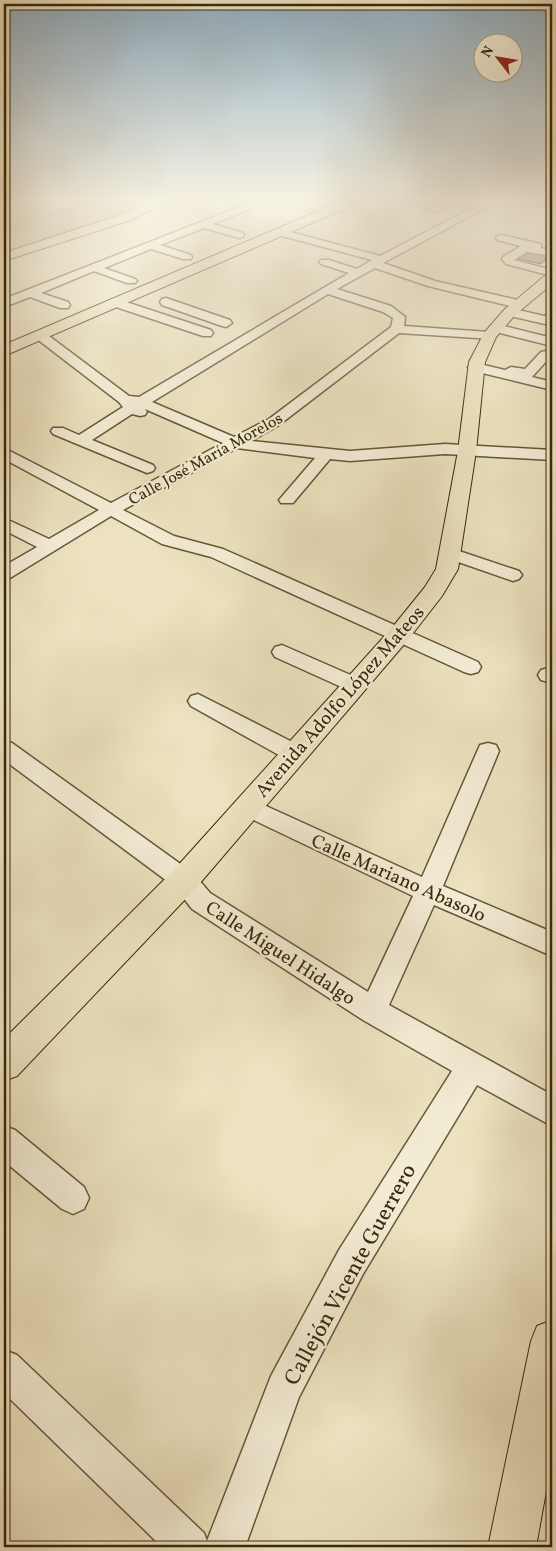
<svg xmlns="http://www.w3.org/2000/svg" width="556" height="1551" viewBox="0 0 556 1551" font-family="Vollkorn,serif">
<rect width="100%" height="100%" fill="#ece2bf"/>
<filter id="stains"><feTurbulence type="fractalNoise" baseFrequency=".004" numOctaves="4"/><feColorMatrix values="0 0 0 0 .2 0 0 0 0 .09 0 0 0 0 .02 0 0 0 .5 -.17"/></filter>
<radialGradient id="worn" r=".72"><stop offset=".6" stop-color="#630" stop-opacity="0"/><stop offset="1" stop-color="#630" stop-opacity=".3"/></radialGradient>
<polygon fill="#cec2a0" stroke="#847555" points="4,200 165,200 127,217 4,257"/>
<polygon fill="#978968" stroke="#3a280a" points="526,250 552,255 541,264 515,258"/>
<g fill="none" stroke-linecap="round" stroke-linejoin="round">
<defs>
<g id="minor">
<polygon points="257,200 271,200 213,224 243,233 244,235 243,237 239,238 204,228 160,245 191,255 192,257 191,259 183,259 151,249 104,268 135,279 137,281 135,283 127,283 94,271 41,293 68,302 70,305 68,308 60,308 30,297 4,307 4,299"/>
<polygon points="399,200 415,200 440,207 442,209 437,212"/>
<path d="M487,200h13l-117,63 52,18 87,20 2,3 -2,3 -4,1 -90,-22 -53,-18 -38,21 54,17 14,11 -1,9 85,6 4,1 2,3 -2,3 -94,-6 -120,92 -28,16 99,10 95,-7 107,6v10l-107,-6 -95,7 -20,-2 -37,44h-12l-2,-3 36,-42 -78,-10 -114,62 51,26 49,13 255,113 3,5 -3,5 -7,2 -7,-2 -253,-115 -49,-13 -51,-28 -101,62 -6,1v-13l33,-19 -33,-17v-12l45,21 50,-29 -95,-51v-11l107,55 112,-60 -78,-34 2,3 -2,3 -5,1 -8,-2 -40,26 61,25 2,3 -2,3 -6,2 -94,-39 -2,-3 2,-3h10l16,7 44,-28 -4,-5 -82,-63 -2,-3 2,-3h8l84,63 10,1 210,-124 -28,-9 -2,-2 2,-2h8l28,9 15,-9 -97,-26 -1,-2 1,-2h8l97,26zM328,294l55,18 10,6 -2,9 -122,92 -35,18 -82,-35z"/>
<polygon points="518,200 552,200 552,205 523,203"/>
<polygon points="501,235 541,244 541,248 552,250 552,256 527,252 514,260 552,270 552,276 506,264 502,259 503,257 521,246 497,240 496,238 497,236"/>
<polygon points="166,298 230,320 232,323 226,327 222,326 162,305 160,302 162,299"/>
<polygon points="117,299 211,330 213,333 211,336 203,336 113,306 111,303 113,300"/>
<polygon points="510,308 544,316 552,313 552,321 545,324 506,315 504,312"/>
<polygon points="496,324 552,338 552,346 492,331 490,328 492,325"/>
<polygon points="546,351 551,352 552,355 532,377 552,382 552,390 470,370 468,367 475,363 505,370 511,367 525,369 541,352"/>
<polygon points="450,548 519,571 522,575 519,579 513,581 444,557 441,553 444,549"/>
<polygon points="282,645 362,680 365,685 362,690 355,692 348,690 275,657 272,652 275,647"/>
<polygon points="548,668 552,669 552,683 541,680 538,675 541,670"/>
<polygon points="198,694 302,747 305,753 302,759 294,761 286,759 191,706 188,701 191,696"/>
<polygon points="4,741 12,743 193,873 210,893 368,992 413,896 239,813 235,807 239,801 247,798 255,801 422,877 480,745 488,743 496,745 499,751 443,886 552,932 552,956 434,905 389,1005 552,1095 552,1126 477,1085 363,1274 299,1397 245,1547 162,1547 4,1393 4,1350 17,1355 204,1533 207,1541 271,1376 339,1250 452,1071 363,1020 192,909 175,887 4,760"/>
<polygon points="4,1126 15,1130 84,1187 89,1198 84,1209 73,1214 62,1209 4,1161"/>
</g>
<g id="major">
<polygon points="155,200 171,200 131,220 4,261 4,253 123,214"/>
<polygon points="344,200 360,200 358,203 4,356 4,345"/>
<polygon points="552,273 552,284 515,315 496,337 485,362 476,451 458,569 442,596 407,641 195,889 17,1076 4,1081 4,1039 173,871 391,629 425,587 436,569 458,451 469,362 484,333 505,309 547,274"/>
<polygon points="552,1320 552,1458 536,1547 488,1547 531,1341 537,1326"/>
</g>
</defs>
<use href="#minor" stroke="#665637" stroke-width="3"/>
<use href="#major" stroke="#3a280a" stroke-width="2"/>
<polyline stroke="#3a280a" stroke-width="1" stroke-dasharray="0.5 1" stroke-linecap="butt" points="4,228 97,202 124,201"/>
<use href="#minor" fill="#f3ecd5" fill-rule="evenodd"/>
<use href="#major" fill="#ece2bf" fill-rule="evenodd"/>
</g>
<linearGradient id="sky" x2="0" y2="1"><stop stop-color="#91adbf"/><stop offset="0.48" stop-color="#f6f2e2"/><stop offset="1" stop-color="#f6f2e2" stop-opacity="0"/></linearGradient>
<rect width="556" height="417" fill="url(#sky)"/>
<g text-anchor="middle" stroke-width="4.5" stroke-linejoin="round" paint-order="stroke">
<g font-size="16" fill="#3a280a" stroke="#f3ecd5">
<text transform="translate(205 458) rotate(-29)" y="6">Calle José María Morelos</text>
</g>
<g font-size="19" fill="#3a280a" stroke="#f3ecd5">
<text transform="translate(339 701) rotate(-49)" y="7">Avenida Adolfo López Mateos</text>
<text transform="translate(399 877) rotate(24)" y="7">Calle Mariano Abasolo</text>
<text transform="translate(281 952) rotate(33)" y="7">Calle Miguel Hidalgo</text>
</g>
<g font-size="22" fill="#3a280a" stroke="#f3ecd5">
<text transform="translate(349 1274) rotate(-61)" y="8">Callejón Vicente Guerrero</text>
</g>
</g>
<rect width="556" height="1551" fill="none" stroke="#ece2bf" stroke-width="20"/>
<rect x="5" y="5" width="546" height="1541" fill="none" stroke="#3a280a" stroke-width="2.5"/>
<rect x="10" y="10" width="536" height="1531" fill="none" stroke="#3a280a"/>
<g transform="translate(498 58) rotate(301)"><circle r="24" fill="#f3ecd5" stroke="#a99e84"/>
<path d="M0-4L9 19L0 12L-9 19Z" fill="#8f2418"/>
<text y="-8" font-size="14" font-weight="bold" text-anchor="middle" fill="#3a280a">N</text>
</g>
<rect width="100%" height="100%" filter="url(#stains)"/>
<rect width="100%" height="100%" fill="url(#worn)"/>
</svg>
